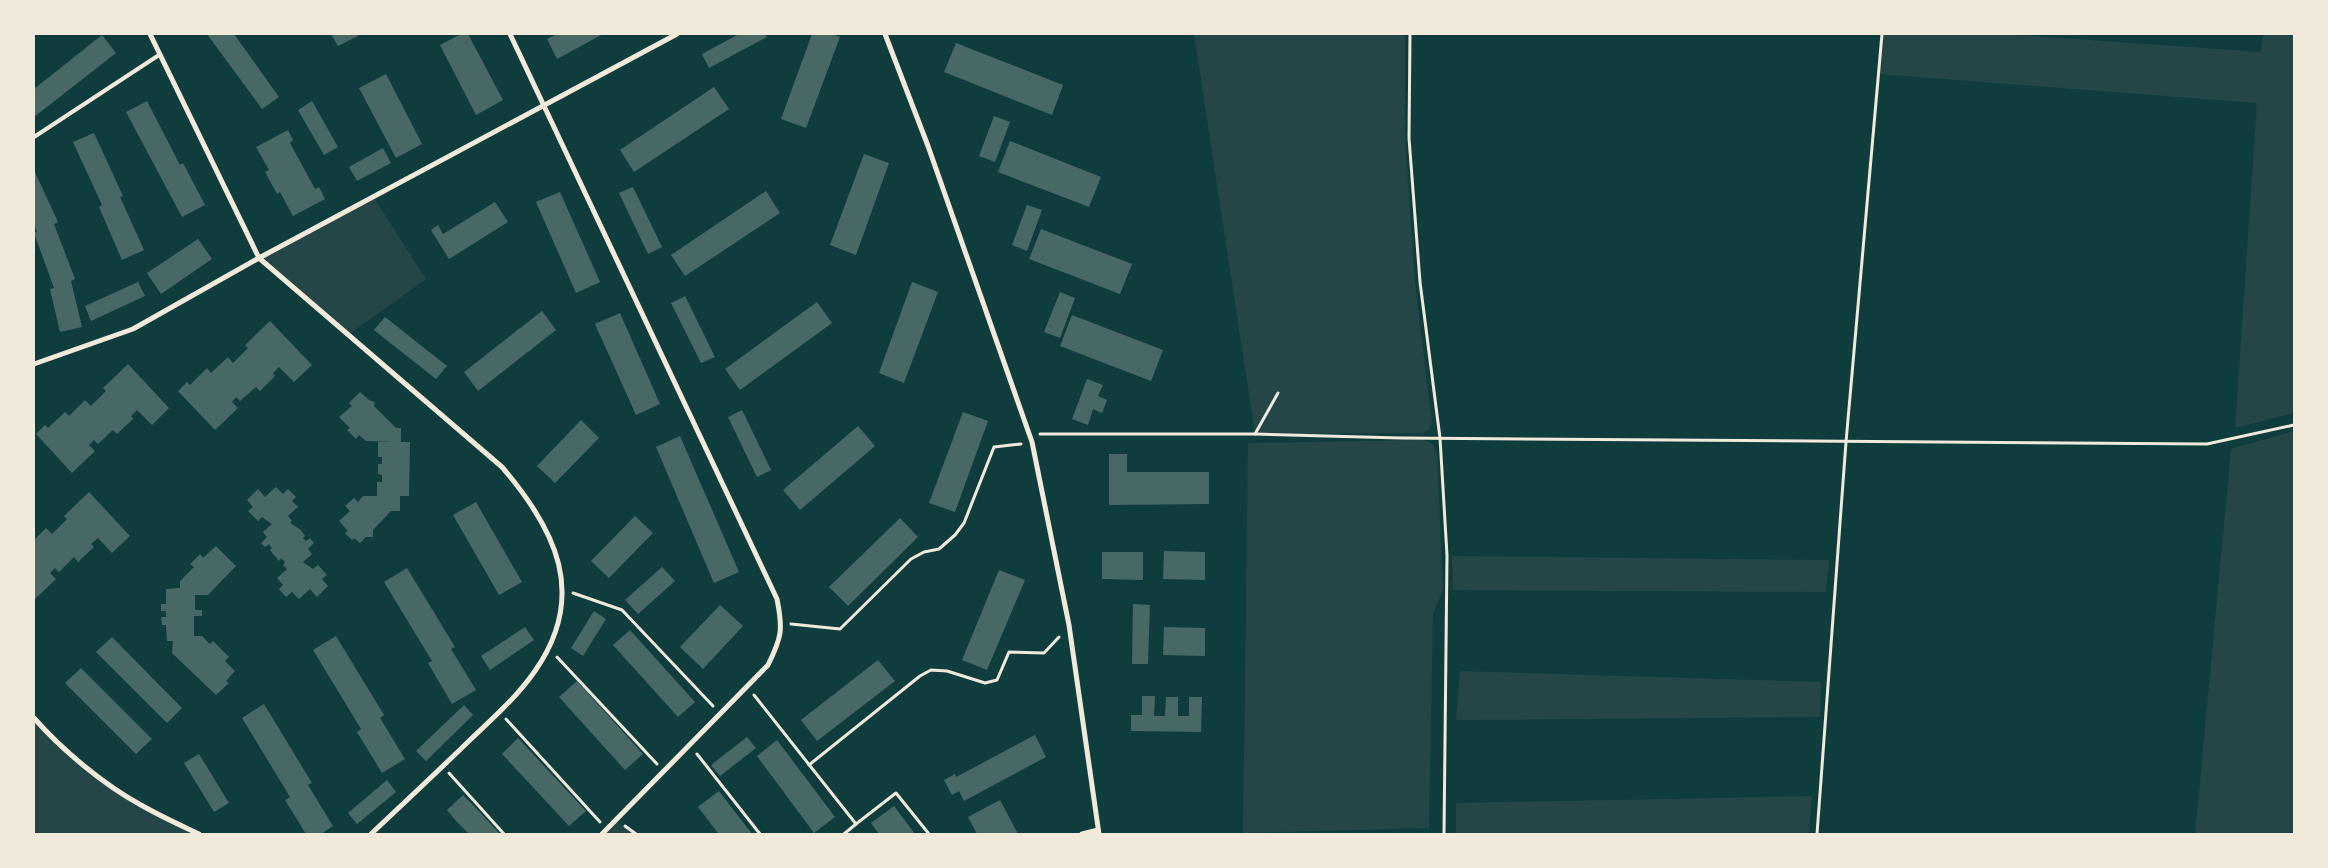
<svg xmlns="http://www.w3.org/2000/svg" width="2328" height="868" viewBox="0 0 2328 868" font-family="'Zilla Slab',serif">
<rect width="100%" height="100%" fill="#0f3d3e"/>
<g fill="#244646">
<polygon points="1194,34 1405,34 1405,138 1415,282 1432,422 1429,429 1423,433 1255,434"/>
<polygon points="1882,34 2005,34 2261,52 2263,34 2294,34 2294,413 2235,428 2257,103 1879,74"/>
<polygon points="374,198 426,279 348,335 261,258"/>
<polygon points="2294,431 2294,834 2195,834 2231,449"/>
<polygon points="1424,440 1433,444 1437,453 1443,591 1433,613 1429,828 1243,833 1248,443"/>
<polygon points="1452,556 1829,560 1826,592 1453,590"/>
<polygon points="1460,671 1821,682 1820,717 1456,720"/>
<polygon points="34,718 43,729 115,789 198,834 34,834"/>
<polygon points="1812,796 1809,834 1456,834 1456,803"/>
<polygon points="618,822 635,834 605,834"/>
</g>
<g fill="#486865">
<polygon points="207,34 234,34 279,97 262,109"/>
<polygon points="331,34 357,34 358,36 338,46"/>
<polygon points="461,34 468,34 503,100 476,115 440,45"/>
<polygon points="557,34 603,34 557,59 547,39"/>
<polygon points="739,34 765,34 767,37 709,68 702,54"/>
<polygon points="812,34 832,34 840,37 806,128 781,119"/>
<polygon points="102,35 116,53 34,117 34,89"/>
<polygon points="956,43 1063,85 1052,115 944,72"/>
<polygon points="386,74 422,144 396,158 359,88"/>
<polygon points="714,87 729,109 634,172 620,150"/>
<polygon points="147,101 180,165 183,163 205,205 182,217 126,112"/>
<polygon points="312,101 338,147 324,155 298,110"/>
<polygon points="994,116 1010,122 995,162 979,156"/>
<polygon points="288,130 293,140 290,143 315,189 319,187 325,199 293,216 280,192 277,194 265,172 269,170 256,147"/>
<polygon points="94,133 123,196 120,197 144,250 122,260 99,207 102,205 73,142"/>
<polygon points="1010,141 1101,177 1089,207 998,172"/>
<polygon points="383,148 391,163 357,181 349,167"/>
<polygon points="864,154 889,163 856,255 830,245"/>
<polygon points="34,170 58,222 54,224 75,279 71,281 82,327 60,332 50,289 54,288 34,233 37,232 34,224"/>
<polygon points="633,187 662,247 648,254 619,193"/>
<polygon points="766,191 780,213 685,276 671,255"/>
<polygon points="560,192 600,282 576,293 536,202"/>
<polygon points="495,202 508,222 449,259 431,230 438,225 443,234"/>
<polygon points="1027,205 1042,210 1027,251 1012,245"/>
<polygon points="1041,229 1132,264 1120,294 1029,259"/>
<polygon points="198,239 212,259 161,294 147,273"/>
<polygon points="138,282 145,296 91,321 85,306"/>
<polygon points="912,282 938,292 904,383 879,373"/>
<polygon points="1060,292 1075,298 1060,338 1044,332"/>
<polygon points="685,296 715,357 701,363 671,303"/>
<polygon points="817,302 832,323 740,390 725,369"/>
<polygon points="542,311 556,330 478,391 464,372"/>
<polygon points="620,313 660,404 636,415 595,324"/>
<polygon points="1072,315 1163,350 1151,381 1060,346"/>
<polygon points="385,317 447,366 436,379 374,330"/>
<polygon points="270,321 312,365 294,382 279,367 273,373 275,376 260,391 256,387 240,401 236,397 232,402 238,408 215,430 178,391 187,382 190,385 207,368 211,373 228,357 233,363 248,348 245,345"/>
<polygon points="128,364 169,408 152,425 137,410 131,416 133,419 117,434 113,430 98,444 94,440 89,445 95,451 72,473 36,434 45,425 48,428 65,412 69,416 85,400 91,406 106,391 103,388"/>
<polygon points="1087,379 1103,385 1098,396 1107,400 1102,413 1093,409 1088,425 1072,419"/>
<polygon points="360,392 369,400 375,402 374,406 396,428 401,428 401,442 410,442 409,496 400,496 400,511 391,511 373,530 373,537 366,537 360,543 354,538 352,540 345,533 348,531 339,521 350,511 345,506 354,498 358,502 363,496 377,496 377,482 382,482 382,475 378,474 378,464 382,464 382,457 378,457 378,442 394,442 366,441 359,435 356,439 347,430 350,428 339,417 352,406 349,403"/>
<polygon points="742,410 771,470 757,477 728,417"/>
<polygon points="963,412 988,421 955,512 929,503"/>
<polygon points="581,420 599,438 555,483 537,466"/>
<polygon points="858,426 875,446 800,510 783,490"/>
<polygon points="680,436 739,572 714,583 656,447"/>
<polygon points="1109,454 1127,454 1127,472 1209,472 1209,504 1109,505"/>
<polygon points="276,487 283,494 288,489 296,497 292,501 298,507 288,516 292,521 290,523 301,530 305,536 303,538 306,541 310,538 314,543 308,549 312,554 303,562 313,569 318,565 327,575 322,579 328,586 317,597 310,589 299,599 292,592 286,597 279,589 283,585 277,578 287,569 283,565 285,562 281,558 279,561 270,550 272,548 269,544 265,547 261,543 267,537 263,532 272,524 262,517 258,521 248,511 253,507 247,500 258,489 265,497"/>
<polygon points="89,492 130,536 112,553 98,538 91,544 94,547 78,562 74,557 59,572 55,568 50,573 56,579 34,600 34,540 46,528 52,534 67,519 64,516"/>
<polygon points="476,502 522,582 499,595 453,515"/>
<polygon points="635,516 653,533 609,578 591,561"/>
<polygon points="900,518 918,537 848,606 829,587"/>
<polygon points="216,546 236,566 208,595 195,595 195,610 202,610 202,616 194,616 194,636 202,636 210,644 213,641 229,657 225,661 235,671 226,681 229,683 216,695 172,653 173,641 167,641 166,625 162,625 161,617 166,617 166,611 161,611 161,604 166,604 166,589 180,588 180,581 194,567 190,564 200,554 203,558"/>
<polygon points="1164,551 1205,552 1205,580 1163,579"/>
<polygon points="1102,552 1143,552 1143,580 1102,579"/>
<polygon points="662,567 675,581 638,614 625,600"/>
<polygon points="407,568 455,647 451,649 476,690 452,704 428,663 432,661 384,582"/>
<polygon points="999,570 1025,580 987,670 962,660"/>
<polygon points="1133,604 1150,605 1148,664 1132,664"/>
<polygon points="720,605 743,626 703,669 680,647"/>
<polygon points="594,611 606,619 583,656 571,648"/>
<polygon points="525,627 534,640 490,670 481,656"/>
<polygon points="1164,627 1205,628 1205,656 1163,655"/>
<polygon points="630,630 695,702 678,717 613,645"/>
<polygon points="336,636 384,715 380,718 405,759 382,773 357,732 361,729 313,650"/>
<polygon points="112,637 182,708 167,723 96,652"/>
<polygon points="878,660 895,681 817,741 801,720"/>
<polygon points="81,668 152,739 136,754 65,683"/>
<polygon points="577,681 643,754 625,770 559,697"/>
<polygon points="1142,696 1155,696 1154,716 1165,716 1166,697 1178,697 1178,716 1189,716 1189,697 1202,697 1201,732 1131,731 1131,715 1142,715"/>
<polygon points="264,704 312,783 308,785 333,826 321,834 306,834 285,800 290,797 242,718"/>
<polygon points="464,705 473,715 426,761 416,751"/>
<polygon points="1035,735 1046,757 964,801 959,791 952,795 944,780 955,774 956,777"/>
<polygon points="747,737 756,748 720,776 711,765"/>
<polygon points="518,738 586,811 569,826 502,754"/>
<polygon points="777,740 835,817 814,833 757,756"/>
<polygon points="199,754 229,803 214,812 184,763"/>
<polygon points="387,780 396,792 357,824 348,813"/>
<polygon points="719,791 735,812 752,834 719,834 714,828 698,807"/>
<polygon points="463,795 473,805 500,834 469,834 456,821 447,810"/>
<polygon points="1000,800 1018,834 977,834 968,817"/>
<polygon points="894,806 915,834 879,834 871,823"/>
</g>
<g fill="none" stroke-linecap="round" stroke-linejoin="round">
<g stroke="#f1e9da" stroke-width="3">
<polyline points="1410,34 1409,138 1420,282 1440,438 1447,555 1444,834"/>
<polyline points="1040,434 1255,434 1400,438 2207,444 2294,425"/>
<polyline points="1255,434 1278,393"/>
<polyline points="573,593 622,610 713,706"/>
<polyline points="791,624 840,629 911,559 924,552 939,549 955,535 964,523 994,447 1021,444"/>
<polyline points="557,657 657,764"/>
<polyline points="754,695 856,824 896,793 929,834"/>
<polyline points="506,719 600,822"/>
<polyline points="697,754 760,834"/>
<polyline points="809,765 920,676 931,670 947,671 985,683 997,680 1009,652 1044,653 1059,637"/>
<polyline points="449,773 504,834"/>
<polyline points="625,826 636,834"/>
<polyline points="844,834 856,824"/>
<polyline points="1817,834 1846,442 1882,34"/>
</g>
<polyline stroke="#f1e9da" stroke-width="4" points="34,137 159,55"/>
<g stroke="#f1e9da" stroke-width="5">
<path d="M150,34l109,224 243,209c54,63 86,128 33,204 -18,26 -43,48 -65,69 -33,32 -66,63 -99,94"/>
<path d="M510,34l267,565c6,30 5,38 -9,66l-166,169"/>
<polyline points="885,34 928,146 1032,442 1069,625 1099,834"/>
<polyline points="34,364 133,329 259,258 677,34"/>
<path d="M34,718c28,32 70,67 107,87 19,11 39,20 58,29"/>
<polyline points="1082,834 1098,830"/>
</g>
</g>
<rect width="2328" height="868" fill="none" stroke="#f1e9da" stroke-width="70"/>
</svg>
